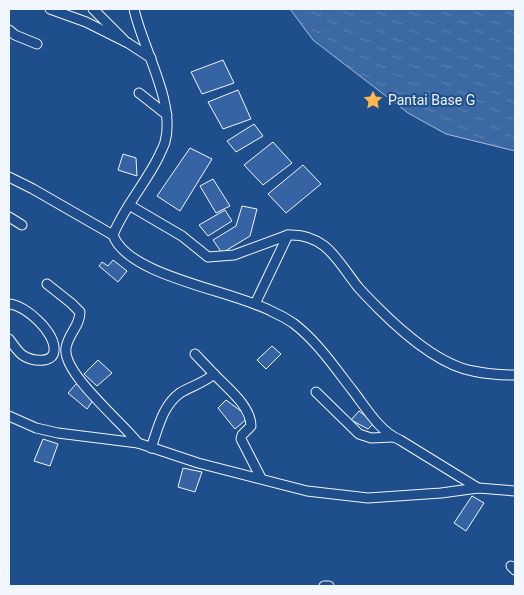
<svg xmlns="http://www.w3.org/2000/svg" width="524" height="595" viewBox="0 0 524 595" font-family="Roboto,sans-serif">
<defs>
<pattern id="water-ripples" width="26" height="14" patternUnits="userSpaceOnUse" patternTransform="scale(1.25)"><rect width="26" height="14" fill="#3b69a3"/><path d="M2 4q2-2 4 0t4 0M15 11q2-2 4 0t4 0" fill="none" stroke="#587fb1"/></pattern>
</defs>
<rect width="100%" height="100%" fill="#1f4e8c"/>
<polygon fill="url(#water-ripples)" stroke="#a8bbd7" points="290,9 515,9 515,151 446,134 408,113 313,40"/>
<g fill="#3563a3" stroke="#f2f6ff">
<polygon points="223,60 234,83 202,94 191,72"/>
<polygon points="238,90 251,119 223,129 208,102"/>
<polygon points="254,124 263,136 236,152 227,141"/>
<polygon points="273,142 292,163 263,185 244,165"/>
<polygon points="190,148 212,159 180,211 157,196"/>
<polygon points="123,154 136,158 137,176 118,170"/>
<polygon points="303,165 321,184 286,213 268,194"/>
<polygon points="213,179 230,206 216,213 200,186"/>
<polygon points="242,206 257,209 250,236 222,253 213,240 236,226"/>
<polygon points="225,210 232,221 208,236 199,225"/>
<polygon points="113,260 127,271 118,282 99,266 102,262 108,266"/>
<polygon points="272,346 281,354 266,369 257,360"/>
<polygon points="98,360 112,373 97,386 84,374"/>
<polygon points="77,383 94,399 87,409 68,393"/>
<polygon points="226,400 249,417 235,429 218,408"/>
<polygon points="359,411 374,423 368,429 351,420"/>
<polygon points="43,439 58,444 50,466 34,461"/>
<polygon points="183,468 202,472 195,492 178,487"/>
<polygon points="472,496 484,503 466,531 454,523"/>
</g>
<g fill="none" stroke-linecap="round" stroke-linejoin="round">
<defs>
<g id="minor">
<polyline points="50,9 86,22 128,43 151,58"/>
<polyline points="93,9 124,40"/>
<path d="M134,9c8,38 42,94 31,133 -1,4 -4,9 -6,14 -13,27 -35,51 -46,79 15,42 123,56 160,77 7,3 14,7 20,11 24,18 42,45 60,68 13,17 27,41 47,49l78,48"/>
<polyline points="9,30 15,35 37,44"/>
<polyline points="139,93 167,115"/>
<polyline points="9,177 33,189 113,235"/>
<path d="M129,205l53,31 26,21 26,-2 54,-20c38,-2 50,27 70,52 6,7 14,15 21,22 23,23 61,56 94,62 14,3 28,4 42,4"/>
<polyline points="9,217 22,225"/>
<path d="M47,284l24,19 9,9c0,14 -12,22 -14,36 -4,25 56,74 72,95"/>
<path d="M9,304c17,1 47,29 45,47 -1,13 -22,10 -30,5 -6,-3 -11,-12 -15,-17"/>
<polyline points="255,304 288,235"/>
<path d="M214,374c13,14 37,32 37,52l-9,9 -1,4 20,39"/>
<polyline points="316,392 359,434 371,438 393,437"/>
<polyline points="9,416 36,428 58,433 138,443 198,463 307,491 368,498 441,493 478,488 515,491"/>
<path d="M151,448c7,-19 11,-42 29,-55 11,-7 24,-10 34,-19l-19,-20"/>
<polyline points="511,566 515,570"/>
<polyline points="324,586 329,586"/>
</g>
</defs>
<use href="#minor" stroke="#f2f6ff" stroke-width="11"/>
<use href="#minor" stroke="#1f4e8c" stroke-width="9"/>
</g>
<defs>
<symbol id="sight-bare" viewBox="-9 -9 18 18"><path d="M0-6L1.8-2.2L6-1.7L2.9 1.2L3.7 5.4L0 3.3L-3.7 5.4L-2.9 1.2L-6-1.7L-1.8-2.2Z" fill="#ffb74d" stroke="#1f4e8c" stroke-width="2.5" paint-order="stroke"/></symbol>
</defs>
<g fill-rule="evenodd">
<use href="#sight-bare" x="359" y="86" width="28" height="28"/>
</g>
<g text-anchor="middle" stroke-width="4" stroke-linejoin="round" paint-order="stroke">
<g font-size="14" fill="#f2f6ff" stroke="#1f4e8c" text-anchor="start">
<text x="388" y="105">Pantai Base G</text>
</g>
</g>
<rect width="524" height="595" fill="none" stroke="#f2f6ff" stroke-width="20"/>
</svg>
